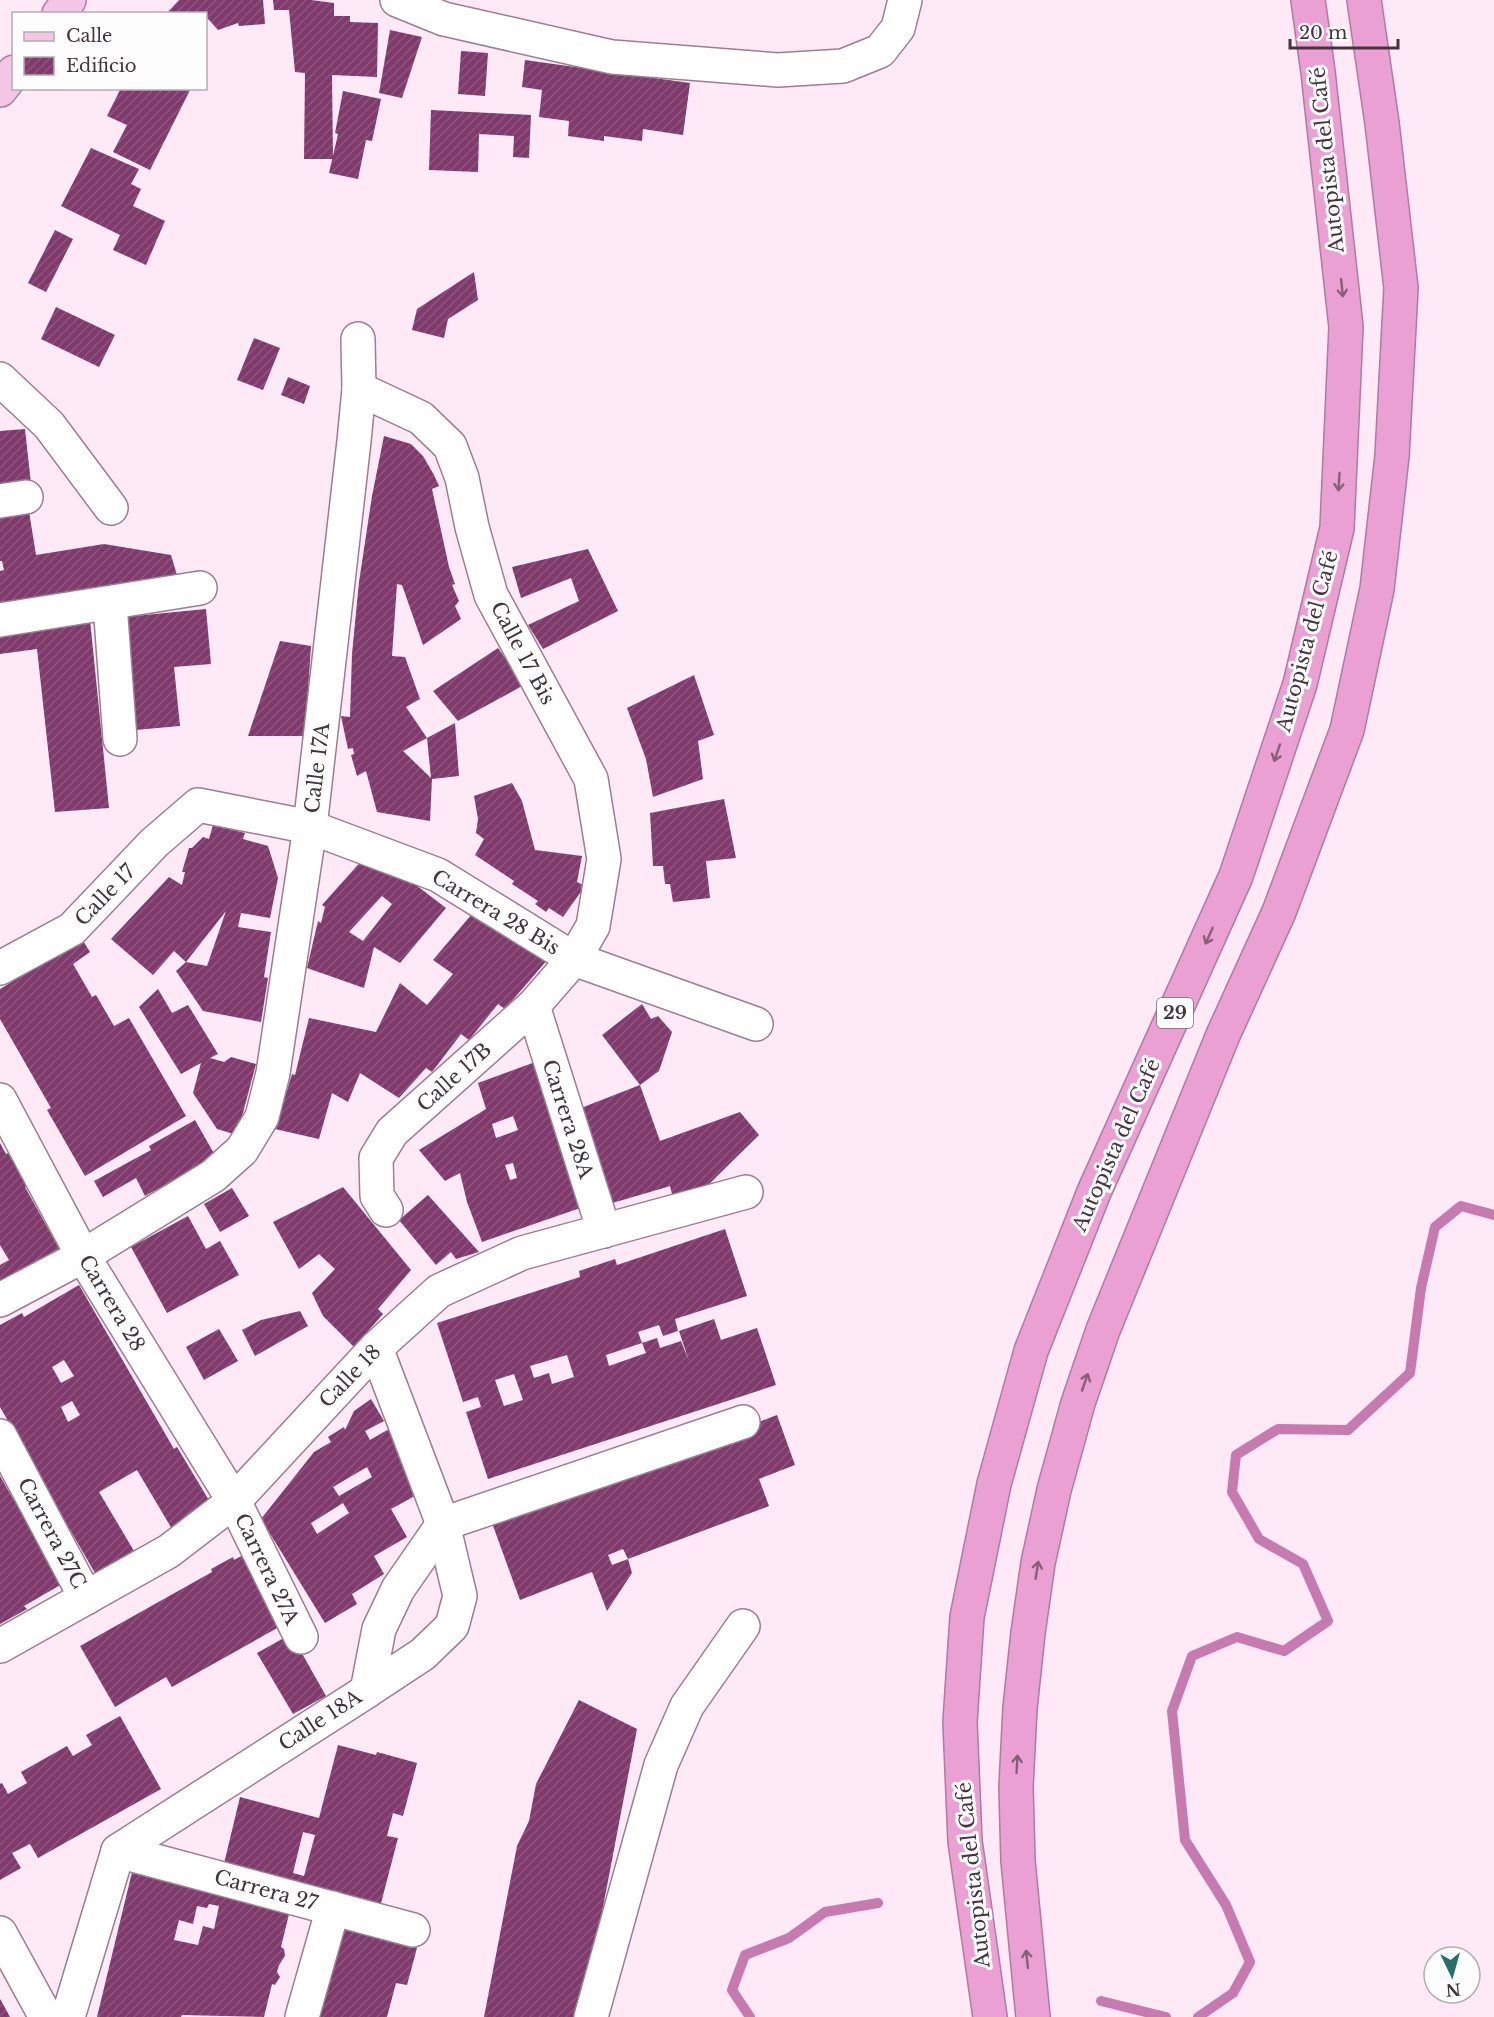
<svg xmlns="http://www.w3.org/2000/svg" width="1494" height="2017" viewBox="0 0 1494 2017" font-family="'Libre Baskerville',serif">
<defs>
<pattern id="building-hatch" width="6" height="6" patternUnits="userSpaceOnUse" patternTransform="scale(1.5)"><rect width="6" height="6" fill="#803a6c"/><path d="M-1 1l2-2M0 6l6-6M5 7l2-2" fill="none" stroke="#8e557e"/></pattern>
</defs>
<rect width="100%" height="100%" fill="#feeaf6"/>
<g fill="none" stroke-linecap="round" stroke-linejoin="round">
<g stroke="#c77aaf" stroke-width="10">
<polyline points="1101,2001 1166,2017"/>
<polyline points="750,2017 732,1990 745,1955 789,1938 825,1912 878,1903"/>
<polyline points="1198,2017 1233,1993 1250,1962 1226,1905 1185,1840 1172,1711 1192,1656 1237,1637 1284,1651 1328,1621 1303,1564 1259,1539 1232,1492 1236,1455 1278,1429 1348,1430 1410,1373 1421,1288 1435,1227 1461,1206 1494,1215"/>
</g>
</g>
<g fill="url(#building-hatch)" fill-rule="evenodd">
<polygon points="179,0 263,0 265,24 239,26 238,23 218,30 202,12 201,14 166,14"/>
<polygon points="273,0 311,0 334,3 334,16 350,16 350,22 378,23 377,77 332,75 333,159 304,159 305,73 295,72 289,10 274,10"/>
<polygon points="390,30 422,37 402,98 379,93"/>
<polygon points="461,51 488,53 485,96 458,94"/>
<polygon points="525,60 690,83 683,135 643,129 642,141 604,136 604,141 568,136 569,121 539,117 542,90 522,87"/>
<polygon points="121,88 191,88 150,170 113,152 127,125 107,116"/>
<polygon points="343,91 381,99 372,141 366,140 358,179 329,173 338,134 335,133"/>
<polygon points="431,110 531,115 529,158 513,157 514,136 479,134 478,172 429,170"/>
<polygon points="91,148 139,169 131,184 141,189 133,206 165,221 146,265 113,250 120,235 61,206"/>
<polygon points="55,230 73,239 46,292 28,283"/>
<polygon points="474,272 478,300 448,319 444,338 412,330 417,309"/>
<polygon points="56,307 115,335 99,367 41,339"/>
<polygon points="254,338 280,348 263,390 237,380"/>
<polygon points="288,377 310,386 304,404 281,395"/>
<polygon points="25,429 31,484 0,487 0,431"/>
<polygon points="384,436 411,444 423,456 434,475 439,486 432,489 449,567 455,584 452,585 459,601 455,606 461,619 423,645 402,585 397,584 392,656 405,657 420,699 406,707 427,738 403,751 431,778 427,738 455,723 459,776 432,779 430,821 377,812 366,771 357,776 351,755 354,754 353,748 348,749 341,716 350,717 352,654 359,582 372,496"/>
<polygon points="28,505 36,555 104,544 171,555 177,575 0,612 0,571 4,570 2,561 0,561 0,510"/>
<polygon points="588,549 618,611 543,649 528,625 579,601 571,578 521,598 512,567"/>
<polygon points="206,609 211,664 174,667 180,726 124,731 114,618"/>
<polygon points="90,620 109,808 55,812 37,649 0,654 0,628"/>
<polygon points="280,641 311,646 305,736 248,736"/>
<polygon points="498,648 524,685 458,721 433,691"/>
<polygon points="694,675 714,735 698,741 703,779 653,797 646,759 627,708"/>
<polygon points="512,783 522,801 535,850 582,856 577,882 585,886 563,917 549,908 546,912 535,904 538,901 512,884 514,881 475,855 484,839 476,833 478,819 474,796"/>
<polygon points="724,799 736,858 706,861 710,898 673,902 670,884 665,884 663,866 653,866 650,813"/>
<polygon points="213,825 245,833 243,839 268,846 278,878 270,918 241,913 238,927 271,932 264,977 268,978 261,1022 203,1011 176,971 186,962 207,966 226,911 186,962 174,951 153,975 111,939 169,877 182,885 185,872 182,872 189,848 192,848 203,837 209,839"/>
<path d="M363,859l37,17 10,8 2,-2 34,26 -46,55 -26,-16 -10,41 -57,-20 11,-47 3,2 4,-16 -3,-2zM382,896l10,8 -29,37 -14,-9z"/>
<polygon points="477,908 548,959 505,1009 498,1004 469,1040 461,1034 432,1072 426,1068 399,1098 360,1073 348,1102 332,1093 319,1139 275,1129 292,1074 295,1075 309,1018 376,1032 400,983 427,1005 453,974 433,960"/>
<polygon points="82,939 90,952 73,964 92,997 96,995 114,1026 129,1018 186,1116 85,1176 47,1110 51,1108 0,1019 0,989"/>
<polygon points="158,989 172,1013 188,1005 218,1054 210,1058 224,1062 231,1057 256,1064 237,1135 217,1129 193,1093 201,1063 181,1074 139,1007"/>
<polygon points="642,1004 651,1019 658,1016 672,1032 659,1071 640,1085 602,1035"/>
<path d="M538,1061l48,145 -104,36 -15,-40 -7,-29 -15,8 -26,-31 67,-41 -8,-26zM513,1116l5,14 -22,8 -4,-14zM513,1163l4,15 -7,2 -5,-15z"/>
<polygon points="640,1085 660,1141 740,1112 759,1135 703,1190 673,1198 670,1186 667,1187 609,1204 581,1108"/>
<polygon points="195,1120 216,1157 145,1196 136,1178 103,1197 94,1181 151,1150 149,1146"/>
<polygon points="0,1143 6,1154 8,1153 27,1186 25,1187 62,1254 0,1289 0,1265 9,1260 0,1245"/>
<polygon points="343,1187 411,1270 378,1309 383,1314 354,1347 323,1316 312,1293 335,1269 319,1254 299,1269 273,1222"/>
<polygon points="232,1188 249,1216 220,1232 204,1204"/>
<polygon points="428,1195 437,1205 479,1252 456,1259 451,1252 436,1265 399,1220"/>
<polygon points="188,1216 206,1249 220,1241 239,1275 167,1313 131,1247"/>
<path d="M725,1229l22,67 -72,23 3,12 -15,5 -4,-11 -21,7 4,11 -36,12 3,11 37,-13 -4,-10 15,-5 3,10 21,-7 8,20 -10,-30 35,-12 7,21 36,-12 19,57 -288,94 -22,-67 15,-5 -3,-10 -15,5 -26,-79 143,-46 -1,-6 36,-12 2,6zM567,1355l7,22 -22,7 -3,-11 -15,5 -4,-12zM514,1374l9,26 -19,6 -9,-26z"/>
<path d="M79,1285l95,164 3,-2 33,55 -38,27 -35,-59 -38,22 35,59 -39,22 -34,-59 -4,2 -15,-36 -42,-73v-82l22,-12 2,4zM64,1360l10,16 -13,7 -9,-16zM72,1401l8,14 -12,7 -7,-15z"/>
<polygon points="300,1311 308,1326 255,1356 242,1330 261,1320"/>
<polygon points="219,1329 238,1361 204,1380 186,1347"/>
<path d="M371,1399l13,22 -19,10 5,9 19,-11 35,62 -33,18 16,28 -33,19 10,18 -32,20 5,10 -32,19 -64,-104 53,-67 17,-10 -3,-5 16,-10 1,3 9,-19zM367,1467l5,10 -33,19 -6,-9zM343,1503l6,10 -32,21 -6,-11z"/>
<polygon points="777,1415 795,1465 759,1479 769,1506 628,1559 623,1549 608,1555 612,1565 628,1559 632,1573 607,1611 592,1572 520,1600 492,1523"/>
<polygon points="0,1476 62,1584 24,1606 27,1609 0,1624"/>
<polygon points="245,1554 288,1622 172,1687 166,1677 115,1707 80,1646 212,1572 211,1569 233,1557 234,1560"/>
<polygon points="291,1634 326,1696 293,1714 257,1653"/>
<polygon points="579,1700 637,1729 582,2017 484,2017 517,1846 529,1821 536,1784"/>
<polygon points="120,1716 161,1789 38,1858 30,1844 12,1853 21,1868 0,1880 0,1784 2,1783 8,1794 27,1783 21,1772 67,1746 73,1756 92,1745 86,1735"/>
<path d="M338,1745l38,10 1,-3 40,11 -14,53 -10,-3 -6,23 11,2 -19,73 -157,-39 18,-75 79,21zM303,1832l12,3 -11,41 -11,-3z"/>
<path d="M133,1868l157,42 -9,37 3,2 1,7 -6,9 -2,7 3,5 -5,8 -3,-1 -8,33 -82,-2 -1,2h-84zM209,1904l10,2 -5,23 -11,-3 -5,19 -24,-5 5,-20 14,4 4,-18 10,2z"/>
<polygon points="338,1927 417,1948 407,1985 396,1983 387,2017 314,2017"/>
<polygon points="0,1999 3,2004 10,2017 0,2017"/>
</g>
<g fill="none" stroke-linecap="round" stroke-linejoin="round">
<defs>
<g id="minor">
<polyline points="397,0 444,19 612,57 778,70 843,66 880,51 898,28 905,0"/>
<polyline points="0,379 49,425 111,508"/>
<polyline points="359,389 421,418 450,446 462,478 472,527 491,595 591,779 604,859 593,926 574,959 533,1006 392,1132 376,1158 377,1196 386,1210"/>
<polyline points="0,501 26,497"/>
<polyline points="110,604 120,739"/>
<polyline points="0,620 200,588"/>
<polyline points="0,968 72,929 154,843 198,805 310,827 438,875 574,959 756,1024"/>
<polyline points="533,1006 604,1231"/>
<polyline points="0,1100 83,1256 234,1501 301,1637"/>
<polyline points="0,1300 83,1256 213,1176 242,1150 262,1117 273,1073 310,827 354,441 359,389 358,339"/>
<polyline points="0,1436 86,1598"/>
<polyline points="0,1646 169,1551 234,1501 376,1348 439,1291 522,1253 746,1192"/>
<polyline points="367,1691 423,1654 452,1626 460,1596 443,1524 376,1348"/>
<polyline points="118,1851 413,1930"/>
<polyline points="0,1933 46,2017"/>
<polyline points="68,2017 118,1851 367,1691 379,1629 398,1589 443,1524 743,1422"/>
<polyline points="302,2017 333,1908"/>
<polyline points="591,2017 661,1765 687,1706 743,1626"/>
</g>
<g id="major">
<polyline points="59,14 69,0"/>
<polyline points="0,90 14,72"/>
</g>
<g id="highway">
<polyline points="990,2017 965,1841 960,1722 967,1617 994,1484 1031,1351 1094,1192 1236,876 1300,684 1337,528 1346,327 1318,72 1308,0"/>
<polyline points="1033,2017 1018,1861 1016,1787 1020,1708 1028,1633 1038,1563 1054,1490 1078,1403 1103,1330 1223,1035 1279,912 1347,730 1377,589 1392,456 1401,288 1382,123 1364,0"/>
</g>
</defs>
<use href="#minor" stroke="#9c7e91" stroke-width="36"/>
<use href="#major" stroke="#b07b9e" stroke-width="36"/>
<use href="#highway" stroke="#b07b9e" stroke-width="36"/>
<use href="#minor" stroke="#fff" stroke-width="33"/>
<use href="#major" stroke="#f3c6e5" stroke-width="33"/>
<use href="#highway" stroke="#eba0d3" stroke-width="33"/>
</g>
<defs><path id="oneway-shaft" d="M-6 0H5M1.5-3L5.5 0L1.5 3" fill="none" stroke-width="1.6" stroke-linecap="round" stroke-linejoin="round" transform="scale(1.5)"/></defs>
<g stroke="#866079">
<use href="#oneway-shaft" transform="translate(1342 288) rotate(84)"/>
<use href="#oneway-shaft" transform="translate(1339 482) rotate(93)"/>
<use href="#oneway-shaft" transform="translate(1277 753) rotate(109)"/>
<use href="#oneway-shaft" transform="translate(1209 936) rotate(114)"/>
<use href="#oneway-shaft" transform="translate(1085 1382) rotate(-71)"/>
<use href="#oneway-shaft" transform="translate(1037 1570) rotate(-81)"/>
<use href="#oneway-shaft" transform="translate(1017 1764) rotate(-87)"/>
<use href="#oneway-shaft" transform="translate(1027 1959) rotate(-96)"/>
</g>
<g text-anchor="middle" stroke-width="6" stroke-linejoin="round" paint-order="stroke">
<rect fill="#fdfdfd" stroke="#7a7177" stroke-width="1.5" x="1157" y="998" width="36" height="30" rx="4.5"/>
<g font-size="18" font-weight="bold" fill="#42353d">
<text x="1175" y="1019">29</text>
</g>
<g font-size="20" fill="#42353d" stroke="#fdfdfd">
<text transform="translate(1327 160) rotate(-96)" y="7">Autopista del Café</text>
<text transform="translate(1307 641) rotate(-75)" y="7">Autopista del Café</text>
<text transform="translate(523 653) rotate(62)" y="7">Calle 17 Bis</text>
<text transform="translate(317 768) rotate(-83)" y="7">Calle 17A</text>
<text transform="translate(105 895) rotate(-46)" y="7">Calle 17</text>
<text transform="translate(496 912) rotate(31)" y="7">Carrera 28 Bis</text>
<text transform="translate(454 1077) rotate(-42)" y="7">Calle 17B</text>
<text transform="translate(568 1119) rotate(72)" y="7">Carrera 28A</text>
<text transform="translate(1116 1145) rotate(-66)" y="7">Autopista del Café</text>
<text transform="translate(112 1303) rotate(59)" y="7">Carrera 28</text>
<text transform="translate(350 1376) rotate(-46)" y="7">Calle 18</text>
<text transform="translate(52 1533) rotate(62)" y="7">Carrera 27C</text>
<text transform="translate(267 1569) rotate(64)" y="7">Carrera 27A</text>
<text transform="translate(320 1720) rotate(-33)" y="7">Calle 18A</text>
<text transform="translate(973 1875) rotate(-96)" y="7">Autopista del Café</text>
<text transform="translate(266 1890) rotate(15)" y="7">Carrera 27</text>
</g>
</g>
<rect x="12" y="12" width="195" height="78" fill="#fdfdfd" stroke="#b2adb0" stroke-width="1.5"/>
<rect x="24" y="32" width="30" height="9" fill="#f3c6e5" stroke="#b2adb0" stroke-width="1.5"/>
<text x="66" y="42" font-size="18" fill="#42353d">Calle</text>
<rect x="24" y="57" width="30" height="18" fill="url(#building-hatch)" stroke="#b2adb0" stroke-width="1.5"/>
<text x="66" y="72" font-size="18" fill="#42353d">Edificio</text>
<g transform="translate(1452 1975) rotate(175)"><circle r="28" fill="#fdfdfd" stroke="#b2adb0" stroke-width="1.5"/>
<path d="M0-4.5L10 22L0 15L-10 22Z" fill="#26706c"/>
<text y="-9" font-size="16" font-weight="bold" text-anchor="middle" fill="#42353d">N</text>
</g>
<path d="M1290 39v9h108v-9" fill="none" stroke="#42353d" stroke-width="3"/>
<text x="1299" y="39" font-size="18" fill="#42353d" stroke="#fdfdfd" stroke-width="4.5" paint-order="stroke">20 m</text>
</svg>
